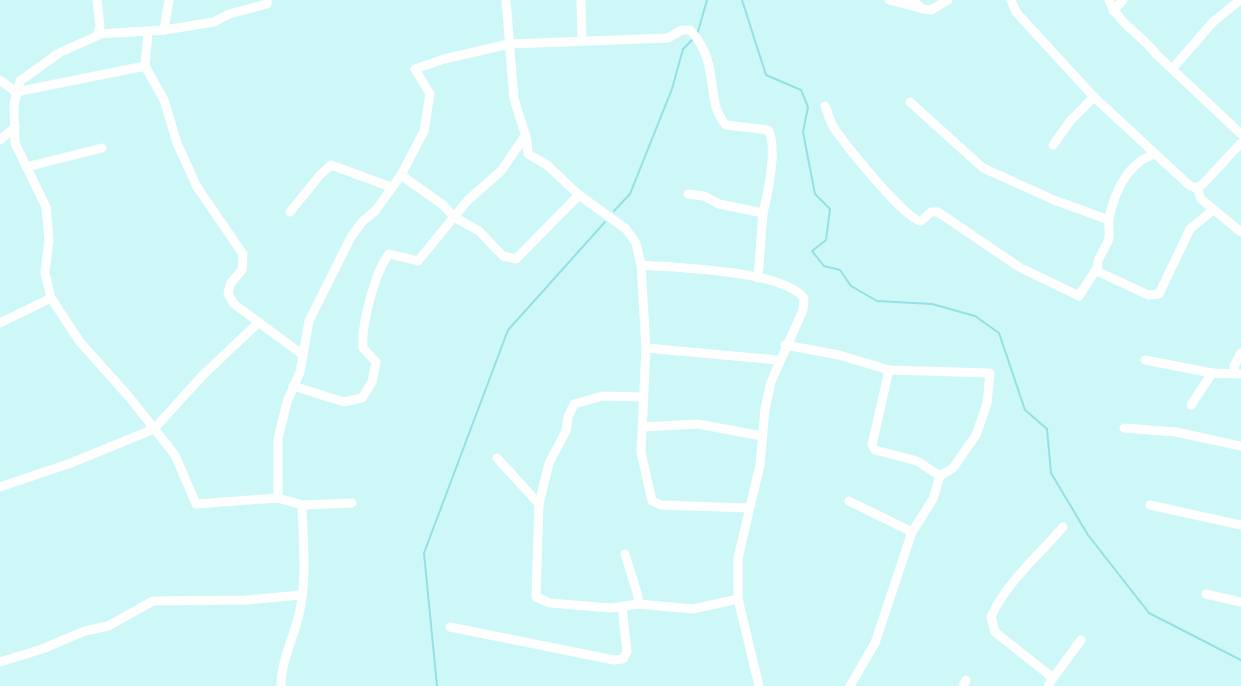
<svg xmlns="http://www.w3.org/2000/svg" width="1241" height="686" viewBox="0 0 1241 686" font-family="'Nunito Sans',sans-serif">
<rect width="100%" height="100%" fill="#cef7f8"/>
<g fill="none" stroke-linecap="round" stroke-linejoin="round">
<g stroke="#94e0e2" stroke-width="2">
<polyline points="742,0 766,75 801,90 808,107 803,132 815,194 830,209 826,240 812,251 824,266 840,270 851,286 877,301 932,304 975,316 999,333 1025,410 1047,429 1051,473 1088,535 1149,613 1241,660"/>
<polyline points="697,35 707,0"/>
<polyline points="614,211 630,194 672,89 683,49 693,39"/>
<polyline points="437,686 424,553 508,330 605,222"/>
</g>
<g stroke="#fff" stroke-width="9">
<polyline points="97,0 100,26 97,36 59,53 20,81 14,104 15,143 46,207 49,240 45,273 51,298 80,342 130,398 175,455 196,504 278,498 302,505 352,503"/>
<path d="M506,0l8,99 13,41 1,14 19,11 32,30 47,34 10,14 5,22c37,3 140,5 163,33l-1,12 -32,72 -6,27 -5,56 -22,93v41l21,87"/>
<polyline points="581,0 582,41"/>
<polyline points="889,0 920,8"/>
<polyline points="913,0 922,9 931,10 948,0"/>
<polyline points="1011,0 1016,12 1094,97 1190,186 1197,188 1203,184 1241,143"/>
<path d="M1109,0c10,25 32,34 47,54l85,80"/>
<polyline points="1113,11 1123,0"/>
<polyline points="164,30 214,22 229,14 267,4 267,0"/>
<polyline points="98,34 164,30 169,0"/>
<polyline points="145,66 148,32"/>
<polyline points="1173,68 1213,22 1240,0"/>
<polyline points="0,80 16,92 145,66 164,100 177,143 197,187 243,254 242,270 230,284 228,294 234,304 303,355"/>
<polyline points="910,102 983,168 1054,200 1109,220"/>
<path d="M825,106c3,7 5,16 9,22 11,16 72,93 87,93l10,-9h7l81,55 60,29 18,-28"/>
<polyline points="0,140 15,127"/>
<polyline points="1053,145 1071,120 1094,97"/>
<path d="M1156,154c-28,7 -42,39 -47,65 -1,6 1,13 0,19 -3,12 -16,22 -10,34l49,23 11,-1 31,-65 23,-19"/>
<polyline points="26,167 102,148"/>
<polyline points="401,175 443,205 454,217 479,231 503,256 516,259 579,195"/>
<polyline points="1197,188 1201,199 1241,232"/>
<polyline points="688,194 704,196 719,204 763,213 758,278"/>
<polyline points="290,212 320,175 331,165 391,187"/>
<polyline points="641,265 646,348 641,452 652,501 661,505 749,508"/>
<polyline points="0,323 51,298"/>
<polyline points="785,345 839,355 889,370 990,373 987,404 976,435 953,468 940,476 933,499 912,532 875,643 850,686"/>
<polyline points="646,348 779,360"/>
<polyline points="1145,360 1212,373"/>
<polyline points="889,370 872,445 875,450 917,461 940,476"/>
<polyline points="1235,374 1234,366 1241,353"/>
<path d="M293,386l51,16 18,-4 10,-16 4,-20 -13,-14c-2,-23 12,-76 26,-94l29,7 50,-61 33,-29 24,-35"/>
<polyline points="1191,405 1212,373 1241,374"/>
<polyline points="643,427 698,424 762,436"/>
<polyline points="1124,428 1176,432 1241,446"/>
<polyline points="497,458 539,504 536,597 550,603 611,608 638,604 693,609 738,599"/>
<polyline points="0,487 71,463 154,429 202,376 259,322"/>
<path d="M278,498v-59l9,-37 13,-30 9,-51 42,-84 11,-15 14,-12 25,-35 23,-44 6,-37 -15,-25 29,-10 65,-15 159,-6 14,-8h8c32,34 14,72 36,95l42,5c10,16 0,63 -5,83"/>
<polyline points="849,501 912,532"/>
<polyline points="539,504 549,463 566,431 568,417 574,404 603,396 644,397"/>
<polyline points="1150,505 1241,525"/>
<polyline points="625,554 638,596 638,604"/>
<polyline points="1206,594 1241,602"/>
<polyline points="450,627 614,660 623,659 627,652 622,606"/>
<polyline points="0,662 42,649 85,631 108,626 153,601 246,600 302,595"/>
<polyline points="1053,678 1081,640"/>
<path d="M281,686c0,-27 14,-50 19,-76 7,-34 3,-70 2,-105"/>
<polyline points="963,686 966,680"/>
<path d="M1048,686l5,-8 -58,-46 -4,-15c15,-34 47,-61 72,-90"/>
</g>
</g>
</svg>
